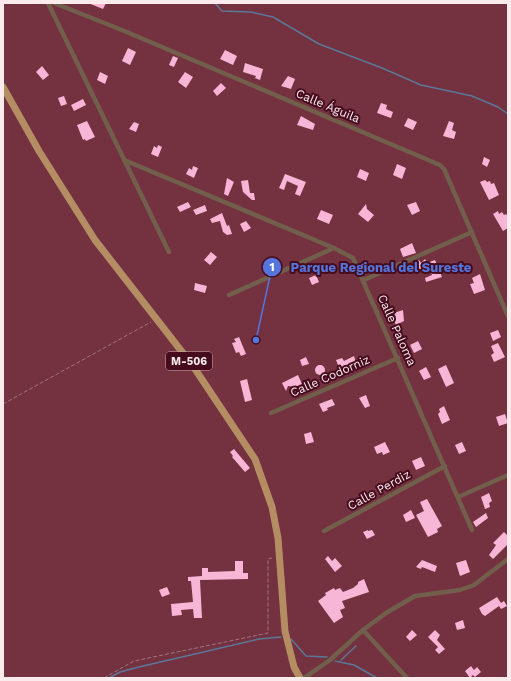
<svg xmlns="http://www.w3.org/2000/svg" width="511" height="681" viewBox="0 0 511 681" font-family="'Work Sans',sans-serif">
<rect width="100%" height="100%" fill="#521827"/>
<rect fill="#743140" x="3" y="3" width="505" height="675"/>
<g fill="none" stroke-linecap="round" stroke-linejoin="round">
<g stroke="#5b7896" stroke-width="1.5">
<polyline points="215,3 222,11 251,12 273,17 319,44 382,68 421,85 472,96 498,107 508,114"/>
<polyline points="291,639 306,656 327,657"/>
<polyline points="341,660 356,646"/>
<polyline points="335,661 354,665 377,678"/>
<polyline points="109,678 120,672 139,667 259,639 281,637"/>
</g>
</g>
<g fill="#f7b6d6">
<polygon points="88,3 106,3 103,9"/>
<polygon points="128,48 136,52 130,65 122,61"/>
<polygon points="225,50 237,56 233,65 220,59"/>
<polygon points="173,56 178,58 174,67 169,65"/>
<polygon points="245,63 263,69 260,80 255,78 256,76 243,72"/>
<polygon points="42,66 49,75 43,80 36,72"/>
<polygon points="100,72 108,76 105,84 97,80"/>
<polygon points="185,72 193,77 186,88 178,82"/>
<polygon points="288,76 295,79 291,89 281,86"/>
<polygon points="221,83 226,88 217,96 213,91"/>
<polygon points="64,96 67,104 61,106 58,98"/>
<polygon points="83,99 86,105 74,111 71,105"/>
<polygon points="381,103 387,105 386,109 393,112 391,118 377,113"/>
<polygon points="301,116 315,124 313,130 297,125"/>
<polygon points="408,118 417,122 413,130 404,126"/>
<polygon points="87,121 95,137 86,141 85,139 83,140 77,125"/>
<polygon points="449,121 454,123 452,130 456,132 454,139 443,136"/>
<polygon points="134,122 139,124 136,132 129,129"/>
<polygon points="158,145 162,147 158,157 151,154 154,146 157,148"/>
<polygon points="484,157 490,160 487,167 482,164"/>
<polygon points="397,164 406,168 402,179 393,175"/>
<polygon points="193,166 198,168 194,178 186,174 189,168 192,170"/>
<polygon points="360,169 369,173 366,181 357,177"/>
<polygon points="285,174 306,182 300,196 295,194 298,186 287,181 284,190 279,188"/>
<polygon points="227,178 234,182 228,196 224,194"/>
<polygon points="248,180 250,193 254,193 255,200 252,200 243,192 241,181"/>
<polygon points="485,180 487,182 490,181 491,184 494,183 499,195 489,200 480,182"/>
<polygon points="188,202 191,207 180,212 177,207"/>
<polygon points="416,202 420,211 412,215 407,205"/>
<polygon points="366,204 367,209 374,215 368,222 358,214"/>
<polygon points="205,205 207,211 196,215 193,210"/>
<polygon points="321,210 333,215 329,224 317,219"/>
<polygon points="498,211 499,214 502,212 504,215 506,214 508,217 508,228 503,231 493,214"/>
<polygon points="222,213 227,226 229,225 232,234 227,235 223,232 220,221 212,223 210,219"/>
<polygon points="246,221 251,228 244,232 240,224"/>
<polygon points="412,243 416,253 403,257 400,249"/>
<polygon points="211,252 217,257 210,265 204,260"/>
<polygon points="425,259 427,263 435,260 442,277 426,282 425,278 432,275 428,266 418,270 415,262 419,260 421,263"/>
<polygon points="480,274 485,290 474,294 470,284 474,283 472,278"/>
<polygon points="316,275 319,282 312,285 309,278"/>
<polygon points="195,283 207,286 205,293 194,290"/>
<polygon points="403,310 404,321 396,325 393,318 396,317 394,313"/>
<polygon points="498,330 501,337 493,341 490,333"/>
<polygon points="239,337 246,354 241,356 239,352 236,353 232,343 236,342 234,339"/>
<polygon points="418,341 422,349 414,353 410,345"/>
<polygon points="498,343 505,357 494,362 491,355 494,353 491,346"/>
<polygon points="354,356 356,363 340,370 336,360 342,358 344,361"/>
<polygon points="306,357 309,364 302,366 300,360"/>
<polygon points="446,365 454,383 446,387 438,369"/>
<circle cx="320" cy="370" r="5"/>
<polygon points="426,367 431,377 424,380 419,371"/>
<polygon points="298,375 302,384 295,387 288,386 286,391 282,383"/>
<polygon points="247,379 252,400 245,402 240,381"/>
<polygon points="366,395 370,406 365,408 359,398"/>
<polygon points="332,399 335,405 327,408 328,410 323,412 319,404"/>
<polygon points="444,406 450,420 442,424 438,414 440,412 439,409"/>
<polygon points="505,414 508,423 499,426 496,417"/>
<polygon points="311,432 314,442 306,444 304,434"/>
<polygon points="385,442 390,452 383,455 382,452 377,454 374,447"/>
<polygon points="462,442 466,451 459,454 455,445"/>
<polygon points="234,449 250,468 245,472 232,457 233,456 230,452"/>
<polygon points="421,457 425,466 416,470 412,461"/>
<polygon points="489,493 492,501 489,503 490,507 485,509 481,497"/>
<polygon points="427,499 442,526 437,529 438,532 428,537 416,515 424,511 420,502"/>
<polygon points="411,510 415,518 406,522 403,515"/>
<polygon points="486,513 488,518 476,527 473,522"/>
<polygon points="368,530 368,531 372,530 375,535 367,539 363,532"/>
<polygon points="504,532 508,536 508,544 493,559 489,555 496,545 493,543"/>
<polygon points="328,556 332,561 335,558 342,566 335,572 325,559"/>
<polygon points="422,560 437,566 435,572 422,567 421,569 416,567"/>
<polygon points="466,560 470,572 460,576 456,563"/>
<polygon points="235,561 243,561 243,573 248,573 248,579 200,580 202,618 194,618 193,609 181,610 182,615 172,616 171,604 193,602 191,581 188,581 188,577 202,576 202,568 208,568 208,572 235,571"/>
<polygon points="364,579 369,592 342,601 345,608 340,610 343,617 334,623 318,601 326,595 325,593 334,588 335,590 340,588 343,592 353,588 358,584 358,582"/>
<polygon points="167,587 170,594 162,597 159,590"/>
<polygon points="497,597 501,603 504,601 507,606 501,609 499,606 485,616 482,614 479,608"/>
<polygon points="463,620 465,628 457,630 455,623"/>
<polygon points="412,630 417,635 410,641 406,637"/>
<polygon points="435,630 440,635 437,640 445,649 439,654 435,650 438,647 428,637"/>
<polygon points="471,666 474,670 477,667 481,672 475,677 473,675 470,678 465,671"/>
</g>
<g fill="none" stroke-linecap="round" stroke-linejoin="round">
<g stroke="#9d767f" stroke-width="1" stroke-dasharray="4 2" stroke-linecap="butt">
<polyline points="3,404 151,322"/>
<polyline points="104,678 134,661 268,633 268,559 272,558"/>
</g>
<g stroke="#725f4b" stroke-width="4.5">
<polyline points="48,3 169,252"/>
<polyline points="54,3 122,30 440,165 444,169 508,316"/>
<polyline points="124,160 334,248 353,258 472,530"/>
<polyline points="364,280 472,232"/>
<polyline points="229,295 334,248"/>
<polyline points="271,413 398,358"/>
<polyline points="458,497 508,475"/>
<polyline points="324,531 445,466"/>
<polyline points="363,630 407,678"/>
<polyline points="304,678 330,660 363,630 386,613 415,596 460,590 474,585 508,559"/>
</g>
<polyline stroke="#b48d63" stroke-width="7" points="3,87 39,151 95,240 193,366 255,459 272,507 278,538 285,631 294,667 300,678"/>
</g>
<g text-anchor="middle" stroke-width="4" stroke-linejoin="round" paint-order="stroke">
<rect fill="#460c1e" stroke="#c5a8af" stroke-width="1" x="166" y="352" width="46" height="18" rx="3"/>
<g font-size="11" font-weight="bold" fill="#fbebed">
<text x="189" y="365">M-506</text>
</g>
<g font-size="12" fill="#fbebed" stroke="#460c1e">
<text transform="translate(328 106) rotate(23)" y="4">Calle Águila</text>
<text transform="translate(397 330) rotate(66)" y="4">Calle Paloma</text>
<text transform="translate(330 376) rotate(-24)" y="4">Calle Codorniz</text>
<text transform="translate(379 490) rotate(-29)" y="4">Calle Perdiz</text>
</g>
</g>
<path fill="none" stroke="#5475dd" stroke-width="1.5" d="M256 340L272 267"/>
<g fill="#5475dd" stroke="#460c1e" stroke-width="1.5">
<circle cx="256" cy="340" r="4"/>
<circle cx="272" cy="267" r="10"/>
</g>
<g font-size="12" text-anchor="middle" font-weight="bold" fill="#fff">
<text x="272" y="271">1</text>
</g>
<g font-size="13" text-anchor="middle" font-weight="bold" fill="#5475dd" stroke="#460c1e" stroke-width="4" stroke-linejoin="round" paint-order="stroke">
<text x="381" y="272">Parque Regional del Sureste</text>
</g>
<rect width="511" height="681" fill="none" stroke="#fbebed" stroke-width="8"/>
</svg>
